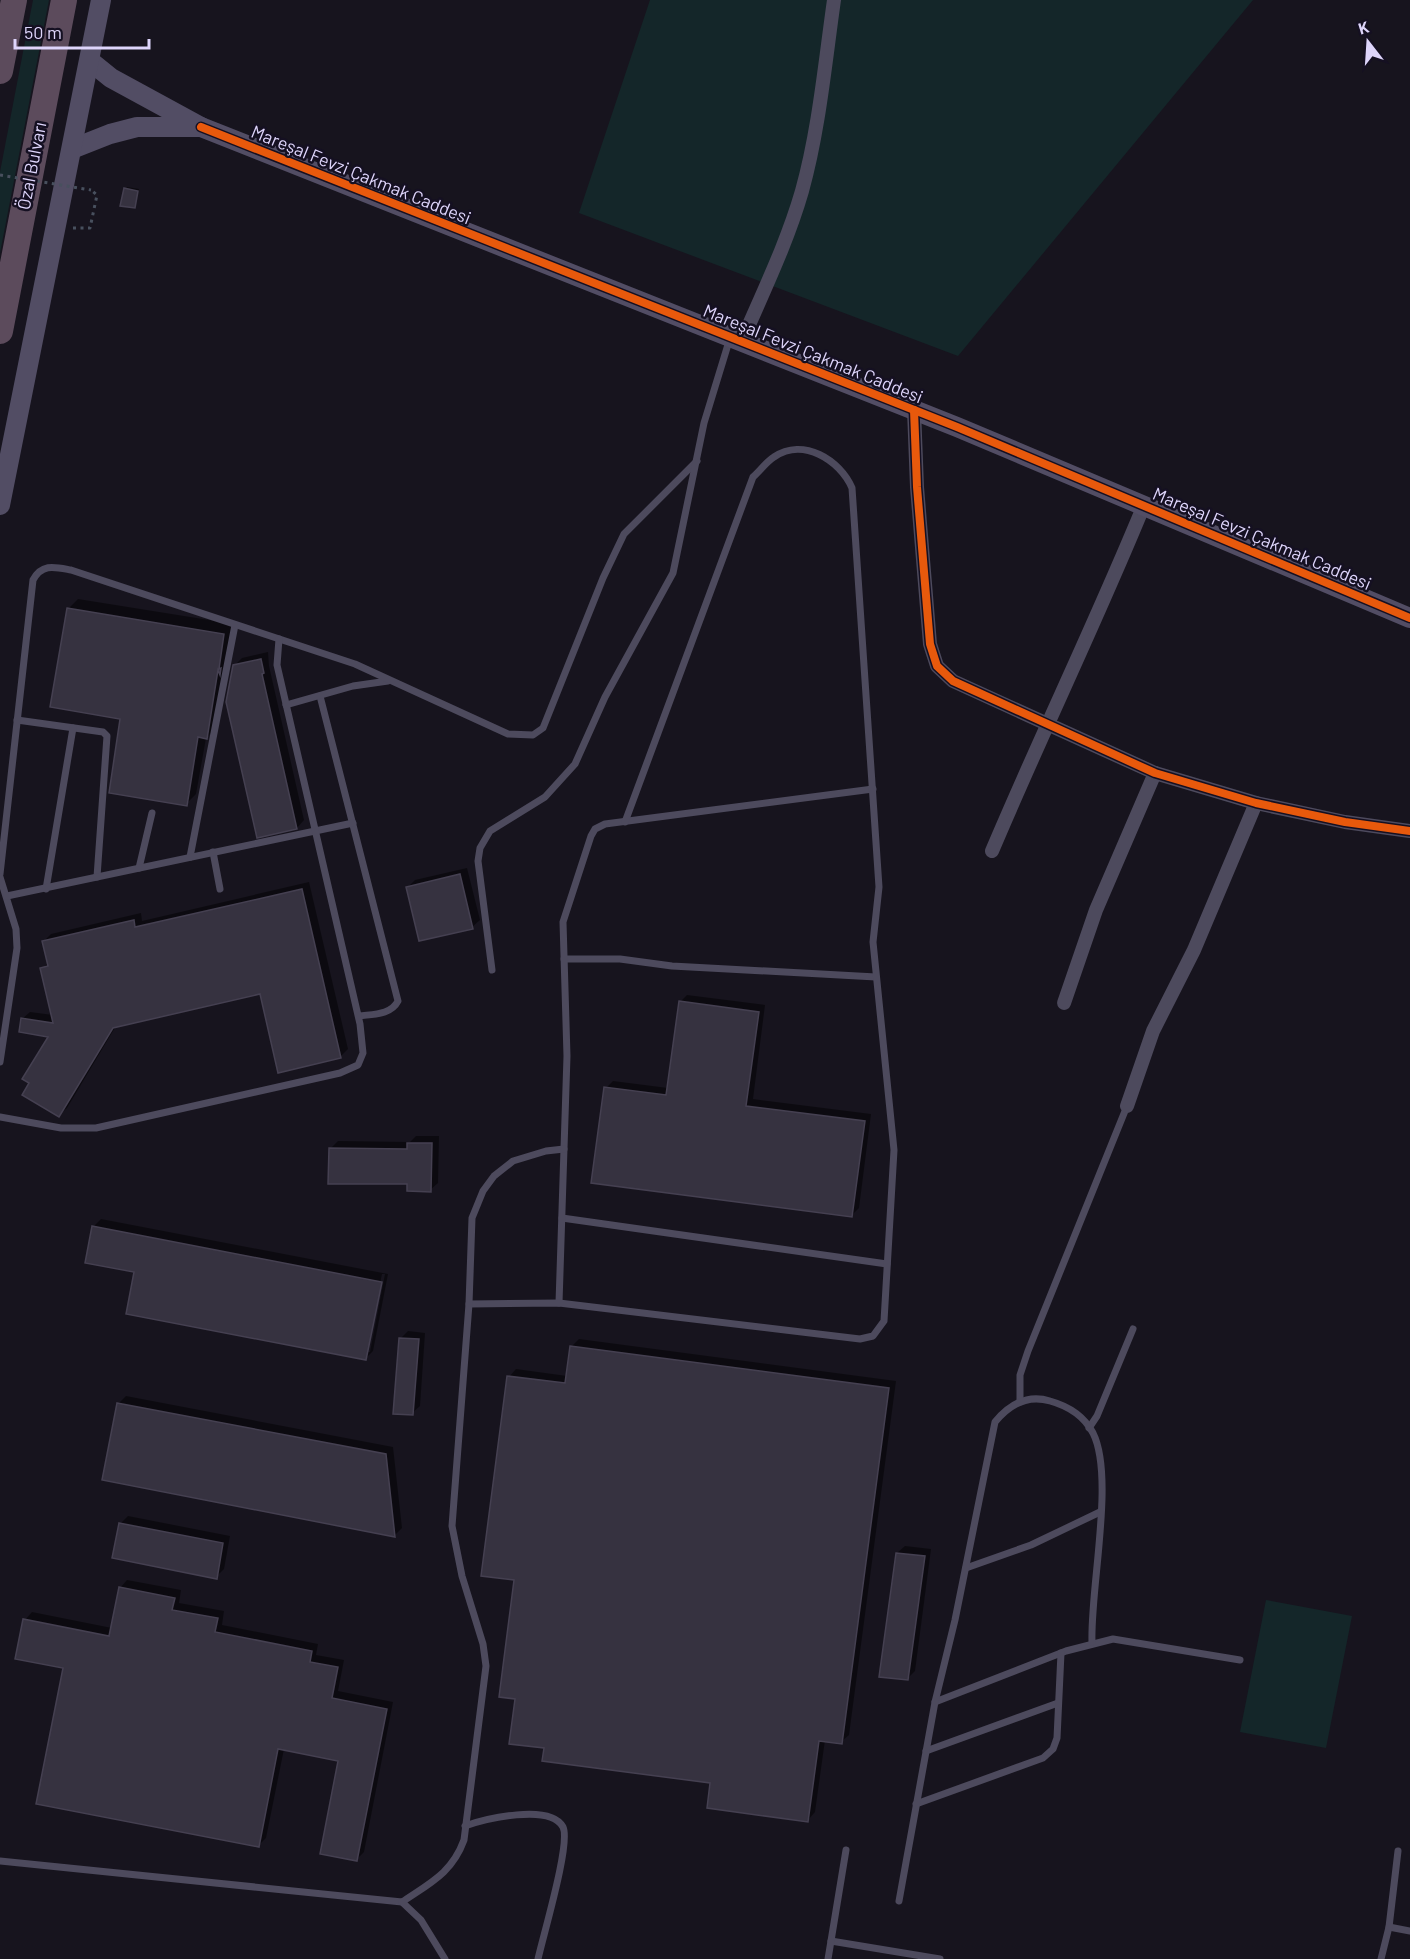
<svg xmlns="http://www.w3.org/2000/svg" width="1410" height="1959" viewBox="0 0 1410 1959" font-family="Barlow,sans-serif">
<rect width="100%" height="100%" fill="#17141e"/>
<g fill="#142629">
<polygon points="33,0 49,0 0,253 0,172"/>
<polygon points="650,0 1253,0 958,356 579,213"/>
<polygon points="1266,1600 1352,1616 1326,1748 1240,1732"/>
</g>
<g fill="#0007" fill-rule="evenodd">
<polygon points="127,187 139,189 134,207 125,189"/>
<polygon points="78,599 234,624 217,727 206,738 196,794 186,804 121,717 68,609"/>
<polygon points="268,652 269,666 304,820 297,828 234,666 242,658"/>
<polygon points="467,868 480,920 472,927 408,887 415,880"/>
<polygon points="309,882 348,1049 340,1057 261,992 116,1026 67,1108 59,1115 50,1036 22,1019 30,1012 53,1015 42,969 49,962 44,941 51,934 141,913 142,921"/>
<polygon points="687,995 765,1005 753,1099 871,1114 859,1208 851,1216 606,1088 613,1081 668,1088 680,1002"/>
<polygon points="416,1136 439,1136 438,1183 430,1190 330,1149 338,1141 410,1142"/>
<path d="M101,1219l287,55 -15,77 -7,7 -230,-87 -42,-45zM382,1274h3l-15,78h-4z"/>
<polygon points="408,1331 425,1333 420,1406 412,1413 400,1339"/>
<polygon points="579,1339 896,1381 849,1735 841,1742 825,1740 815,1812 808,1820 712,1781 545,1747 517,1698 509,1377 516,1369 567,1376 571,1347"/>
<polygon points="126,1396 393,1447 402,1528 395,1535 104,1479 119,1403"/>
<polygon points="128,1516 230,1536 224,1569 216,1577 120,1524"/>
<polygon points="905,1546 931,1549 915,1671 907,1679 897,1553"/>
<polygon points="127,1580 181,1590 179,1603 224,1611 222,1625 318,1644 316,1655 344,1660 338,1691 393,1702 364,1852 357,1859 340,1759 284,1749 266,1838 258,1846 65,1667 25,1620 32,1612 112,1628 120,1588"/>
</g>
<g fill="#363240" stroke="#454051" stroke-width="1.5">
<polygon points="124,188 138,191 135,208 120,206"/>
<polygon points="67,608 224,634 219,669 221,668 220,675 218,670 207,739 198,737 187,806 109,793 120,719 50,707"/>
<polygon points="261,659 264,673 262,674 297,829 257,838 226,702 233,665"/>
<polygon points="460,874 473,929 419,941 406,887"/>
<polygon points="302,889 341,1058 278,1073 260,994 113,1028 59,1117 22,1095 29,1083 22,1079 48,1037 19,1032 21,1018 53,1023 40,968 48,966 42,941 134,920 135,927"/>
<polygon points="679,1001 759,1012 746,1106 865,1121 852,1217 591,1183 604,1087 666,1095"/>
<polygon points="407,1143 432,1143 431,1192 407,1191 407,1184 328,1184 329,1148 407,1149"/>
<polygon points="92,1226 382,1282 366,1360 126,1314 134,1272 85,1263"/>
<polygon points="399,1338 419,1339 413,1415 393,1414"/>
<polygon points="570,1346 889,1388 842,1744 819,1741 808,1822 707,1808 710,1783 542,1761 544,1748 509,1744 515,1699 499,1697 514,1580 481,1576 507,1376 565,1383"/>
<polygon points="117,1403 386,1454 395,1537 102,1480"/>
<polygon points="119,1523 223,1543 217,1579 112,1558"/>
<polygon points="896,1553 925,1556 908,1680 879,1677"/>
<polygon points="119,1587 175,1598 172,1610 218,1618 215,1632 312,1651 310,1662 338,1667 332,1698 387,1709 357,1861 320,1854 338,1761 278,1749 259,1847 36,1804 63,1668 15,1659 23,1619 109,1636"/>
</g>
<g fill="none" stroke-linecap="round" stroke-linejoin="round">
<polyline stroke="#48505e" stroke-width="3" stroke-dasharray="3 4.5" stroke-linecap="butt" points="73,228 90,228 97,195 91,190"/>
<g stroke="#4d4a5d" stroke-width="7">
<path d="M320,696l78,305c-7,14 -25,13 -39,15"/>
<polyline points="286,705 353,686 388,681"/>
<polyline points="17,720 103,732 107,736 97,877"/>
<polyline points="213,852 220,889"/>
<polyline points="190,857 235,625"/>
<polyline points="139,868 152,813"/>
<path d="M0,874l33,-294c9,-17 22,-13 38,-10l284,94 153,70 25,1 10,-7 60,-150 21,-44 73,-73"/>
<polyline points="0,877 16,929 17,948 0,1062"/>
<polyline points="46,889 73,728"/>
<polyline points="7,896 353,823"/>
<polyline points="564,959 620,959 672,966 876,977"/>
<polyline points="492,970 478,861 480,848 490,831 545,797 575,764 605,697 673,573 704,423 730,338"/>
<polyline points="0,1117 61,1128 96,1128 340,1073 358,1065 363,1053 360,1024 277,665 279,639"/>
<polyline points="562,1218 887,1264"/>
<polyline points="559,1303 567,1056 563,922 591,836 595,829 605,824 873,789"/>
<path d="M469,1304l90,-1 301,36 13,-3 11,-15 10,-171 -21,-208 6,-55 -27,-399c-12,-28 -49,-51 -78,-31 -8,5 -14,14 -21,20l-128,345"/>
<polyline points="1020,1402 1020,1375 1028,1351 1127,1106"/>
<polyline points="1089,1428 1097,1416 1133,1329"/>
<polyline points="966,1568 1031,1545 1100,1512"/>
<polyline points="935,1702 1066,1651 1113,1639 1240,1660"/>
<polyline points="926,1751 1058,1703"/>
<polyline points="916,1804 1043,1758 1053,1749 1057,1738 1061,1653"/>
<path d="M465,1826c20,-7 85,-23 98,1 8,16 -20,109 -25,132"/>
<polyline points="0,1861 402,1902 421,1920 445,1959"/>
<path d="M899,1901l36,-199 20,-82 40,-198c14,-17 32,-28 55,-21 18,5 34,15 43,32 22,44 -3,156 -1,209"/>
<path d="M402,1902c28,-19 50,-29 62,-62l22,-174 -3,-22 -21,-68 -10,-50 17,-222 3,-86 11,-27 11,-15 19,-15 33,-10 18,-2"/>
<polyline points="1389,1927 1410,1931"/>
<polyline points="831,1941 940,1959"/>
<polyline points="828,1959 846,1850"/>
<polyline points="1381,1959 1389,1927 1398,1851"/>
</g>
<g stroke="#4d4a5d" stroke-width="14">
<path d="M742,341c21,-49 45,-98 60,-150 17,-61 23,-128 32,-191"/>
<polyline points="914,410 917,487 930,644 937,666 953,681 1155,773 1256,803 1345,822 1410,831"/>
<path d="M992,851c49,-116 104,-229 152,-346"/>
<polyline points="1064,1003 1096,910 1155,773"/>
<polyline points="1127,1106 1153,1031 1194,950 1256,803"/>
</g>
<g stroke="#524d64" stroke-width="20">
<polyline points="201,127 957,427 1410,618"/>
<polyline points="72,149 110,134 137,127 201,127 111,78 90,61"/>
<polyline points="0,505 101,0"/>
</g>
<g stroke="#5c4b5c" stroke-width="26">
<polyline points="0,71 14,0"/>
<polyline points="0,331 64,0"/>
</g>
<polyline stroke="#48505e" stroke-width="3" stroke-dasharray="3 4.5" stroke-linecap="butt" points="0,175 91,190"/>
<defs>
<g id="cycleway">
<polyline points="201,127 957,427 1410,618"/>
<polyline points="914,410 917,487 930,644 937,666 953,681 1155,773 1256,803 1345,822 1410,831"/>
</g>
</defs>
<use href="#cycleway" stroke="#151022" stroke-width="11"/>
<use href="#cycleway" stroke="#e8590c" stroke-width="8"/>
</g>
<g text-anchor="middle" stroke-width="5" stroke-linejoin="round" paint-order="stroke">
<g font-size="18" fill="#ded5fb" stroke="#151022">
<text transform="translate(32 166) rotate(-79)" y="6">Özal Bulvarı</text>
<text transform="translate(361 175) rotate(22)" y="6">Mareşal Fevzi Çakmak Caddesi</text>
<text transform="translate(813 354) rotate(22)" y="6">Mareşal Fevzi Çakmak Caddesi</text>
<text transform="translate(1262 539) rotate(23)" y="6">Mareşal Fevzi Çakmak Caddesi</text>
</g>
</g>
<g transform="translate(1368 42) rotate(343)" stroke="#151022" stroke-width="4.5" paint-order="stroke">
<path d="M0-4.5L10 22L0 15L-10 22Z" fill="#ded5fb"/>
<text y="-9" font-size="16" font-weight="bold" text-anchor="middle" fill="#ded5fb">K</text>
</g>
<path d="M15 39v9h134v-9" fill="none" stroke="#ded5fb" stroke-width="3"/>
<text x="24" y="39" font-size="18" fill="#ded5fb" stroke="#151022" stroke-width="4.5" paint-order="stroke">50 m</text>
</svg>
